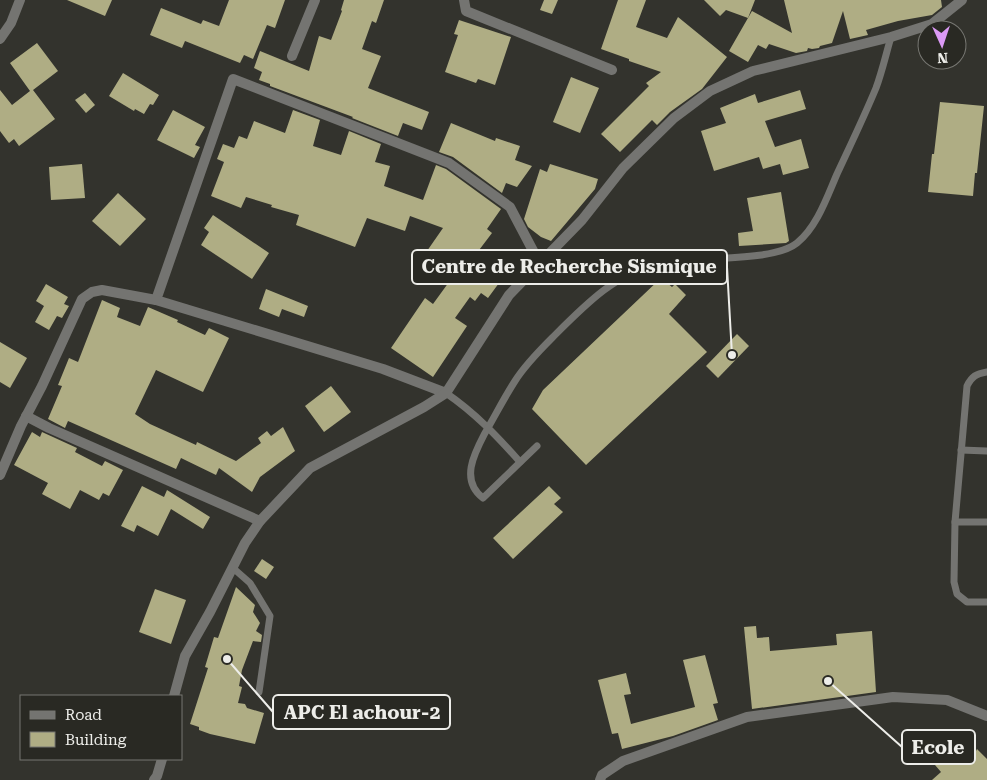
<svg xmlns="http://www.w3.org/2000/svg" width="987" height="780" viewBox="0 0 987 780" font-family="'Roboto Serif',serif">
<rect width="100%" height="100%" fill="#33332d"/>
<g fill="#afad84">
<polygon points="67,0 112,0 105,16"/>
<polygon points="229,0 285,0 275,28 267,25 253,59 244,55 240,63 185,41 182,48 150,35 161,8 201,24 203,20 219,26"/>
<polygon points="344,0 384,0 376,23 372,21 362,49 381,56 368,88 429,112 422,130 403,123 398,136 352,118 353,117 270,86 270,84 259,80 262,72 254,68 260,51 309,71 319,36 331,40 342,11 341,10"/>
<polygon points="544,0 558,0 552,14 540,10"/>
<polygon points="618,0 646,0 636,27 667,38 678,17 727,57 702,89 670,112 657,125 652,120 620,152 601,134 649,86 646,83 661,72 629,61 629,59 601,49"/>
<polygon points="704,0 755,0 748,18 726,10 720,16"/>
<polygon points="784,0 941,0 942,7 932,15 898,21 866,30 868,35 850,39 843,11 832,43 820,46 819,48 812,49 808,48 807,51 796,53 769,44 766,49 758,45 748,62 729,51 752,11 792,33"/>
<polygon points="459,20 511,37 495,85 478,79 476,83 445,72 458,35 454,34"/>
<polygon points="37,43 58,71 33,90 55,119 19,146 14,139 9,143 0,131 0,90 12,105 30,91 10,63"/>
<polygon points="123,73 159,95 153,105 150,104 144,114 135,109 134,111 109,96"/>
<polygon points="571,77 599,88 580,133 553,122"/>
<polygon points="800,90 806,109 765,121 775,147 801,139 809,168 783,175 780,164 763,169 759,157 714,171 701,131 726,123 720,108 755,94 758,103"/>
<polygon points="85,93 95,105 86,113 75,100"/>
<polygon points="940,102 984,106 977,173 975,173 973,196 928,192 932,154 934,154"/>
<polygon points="173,110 205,127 195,145 200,147 194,158 157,140"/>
<polygon points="293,110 320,120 313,146 341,155 349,131 381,144 375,162 390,166 384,186 423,200 436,165 446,169 501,209 487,229 492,233 470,262 499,283 488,298 481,293 475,301 470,297 455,318 467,326 433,377 391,348 425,298 433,304 457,271 427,251 443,228 410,216 405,231 367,218 355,247 296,225 299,215 271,207 272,205 246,197 241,208 211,196 224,162 217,159 223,144 234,148 239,136 247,139 254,121 285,133"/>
<polygon points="451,123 495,141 496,138 520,146 515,160 532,166 517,187 506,183 502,193 453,157 439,152"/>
<polygon points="82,164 85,198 51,200 49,167"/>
<polygon points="550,164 598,179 595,189 551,241 541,237 528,227 524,219 540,169 547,172"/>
<polygon points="781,192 789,241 786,243 739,246 738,233 753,231 747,198"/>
<polygon points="118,193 146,219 120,246 92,221"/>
<polygon points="213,215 269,253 252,279 201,245 209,232 204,228"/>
<polygon points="661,278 672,287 675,284 686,295 669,314 707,352 586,465 532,409 543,390"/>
<polygon points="46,284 68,297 64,304 69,306 62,318 57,316 49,330 35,322 44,306 36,301"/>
<polygon points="266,289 308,306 304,317 282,309 279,317 259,309"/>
<polygon points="102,300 120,308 117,317 140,326 148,307 178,320 177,322 205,335 209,328 229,338 203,392 156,370 135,414 150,424 196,445 197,442 236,461 261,443 258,438 267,431 271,436 283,427 295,451 260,477 252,492 219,468 216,475 181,458 176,469 68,421 65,428 48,419 62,386 58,385 69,358 78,362"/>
<polygon points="737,334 749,346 718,378 706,366"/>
<polygon points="0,342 27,358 10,388 0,382"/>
<polygon points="331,386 351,412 324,432 305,406"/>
<polygon points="32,432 40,437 42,432 77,448 75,452 102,466 105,461 123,470 109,496 103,493 99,500 80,490 70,509 42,494 48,483 14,465"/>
<polygon points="142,486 164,497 167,490 210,517 203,529 171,509 158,536 137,525 134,532 121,526"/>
<polygon points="549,486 561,498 554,504 563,512 513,559 493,538"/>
<polygon points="262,559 274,567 266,579 254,571"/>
<polygon points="236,587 255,605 253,612 260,623 256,631 262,635 261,642 253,641 242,670 239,686 242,687 238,703 245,704 247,708 264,713 255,744 210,734 199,730 199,727 190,724 208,668 205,667 214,637 218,638"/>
<polygon points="155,589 186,600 171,644 139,632"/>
<polygon points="756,626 757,638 769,637 770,651 837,645 836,634 872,631 876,692 752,709 744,627"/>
<polygon points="705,655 718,703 713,704 718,720 673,736 622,749 618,733 612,734 598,680 626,673 631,694 624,695 631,724 695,707 683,660"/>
<polygon points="957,744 962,750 969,744 976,751 977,749 987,759 987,780 932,780 941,772 935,765"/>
</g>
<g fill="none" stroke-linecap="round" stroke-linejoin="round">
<g stroke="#747471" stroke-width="7">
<path d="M987,372c-11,2 -15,4 -20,14l-12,136 -1,60 3,12 10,8h20"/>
<path d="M446,393c29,20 51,43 74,69"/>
<path d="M537,446l-54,52c-23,-18 -9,-44 2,-65 10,-17 19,-35 30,-52 10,-16 24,-30 37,-43 30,-30 64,-66 108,-75 33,-7 112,0 137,-20 20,-16 30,-46 40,-69 13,-28 27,-57 39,-86 6,-16 10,-34 15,-51"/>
<polyline points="961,450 987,451"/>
<polyline points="955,522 987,522"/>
<polyline points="233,568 250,583 270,616 259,692"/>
</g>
<g stroke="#747471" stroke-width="10">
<polyline points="464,0 466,11 612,70"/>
<polyline points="0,39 11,23 20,0"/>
<polyline points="292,56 315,0"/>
<polyline points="446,393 383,369 156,300 233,79 449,163 510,207 539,262"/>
<polyline points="26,416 49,428 260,521"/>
<polyline points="0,475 21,426 42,386 82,299 92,292 102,290 156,300"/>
<polyline points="600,780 602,775 623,761 747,717 893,697 947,700 987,716"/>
</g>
<g stroke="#747471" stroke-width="10">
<polyline points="174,696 185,656 210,612 245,543 260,521 310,468 424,407 446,393 509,295 582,220 623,168 674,118 710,91 753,71 891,37 932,24 962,0"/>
<polyline points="154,780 157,776 162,759"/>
</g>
</g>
<path fill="none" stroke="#edede9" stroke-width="2" d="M732 355L727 267M227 659L273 712M828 681L902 747"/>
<g fill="#edede9" stroke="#292923" stroke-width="2">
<circle cx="732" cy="355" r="5"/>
<circle cx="227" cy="659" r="5"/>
<circle cx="828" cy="681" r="5"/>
</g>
<g fill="#292923" stroke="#edede9" stroke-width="2">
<rect x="412" y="250" width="315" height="34" rx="5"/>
<rect x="273" y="695" width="177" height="34" rx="5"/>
<rect x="902" y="730" width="73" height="34" rx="5"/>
</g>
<g font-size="19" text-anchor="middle" font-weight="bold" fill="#edede9">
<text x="569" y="273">Centre de Recherche Sismique</text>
<text x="362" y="719">APC El achour-2</text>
<text x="938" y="754">Ecole</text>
</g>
<rect x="20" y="695" width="162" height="65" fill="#292923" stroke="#777772"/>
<rect x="30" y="711" width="25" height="8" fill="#747471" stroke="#777772"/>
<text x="65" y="720" font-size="15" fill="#edede9">Road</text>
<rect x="30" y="732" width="25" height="15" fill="#afad84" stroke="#777772"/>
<text x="65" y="745" font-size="15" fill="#edede9">Building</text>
<g transform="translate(942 45) rotate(177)"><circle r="24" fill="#292923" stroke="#777772"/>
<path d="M0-4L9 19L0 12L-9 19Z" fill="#db99f5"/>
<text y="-8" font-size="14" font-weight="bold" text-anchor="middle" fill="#edede9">N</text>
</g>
</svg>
